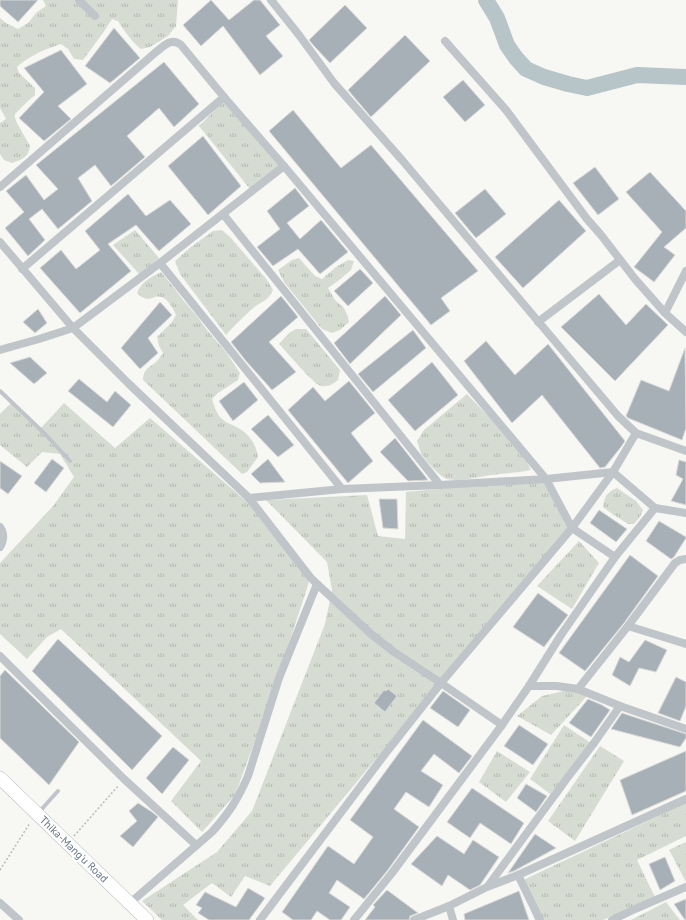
<svg xmlns="http://www.w3.org/2000/svg" width="686" height="920" viewBox="0 0 686 920" font-family="'PT Sans',sans-serif">
<defs>
<pattern id="grass-tufts" width="24" height="20" patternUnits="userSpaceOnUse"><rect width="24" height="20" fill="#d7dcd3"/><path d="M3 7l-1-3M5 7V3M7 7l1-3M15 17l-1-3M17 17v-4M19 17l1-3" fill="none" stroke="#b2b7b1"/></pattern>
</defs>
<rect width="100%" height="100%" fill="#f7f7f4"/>
<g fill="url(#grass-tufts)">
<path d="M43,0h135l-2,26 -8,10 -18,11 -9,2c-10,-8 -16,-17 -23,-28l-6,-2 -9,14 -20,27 -9,-1 -6,-10 -7,-5c-16,5 -32,12 -44,23l2,6 16,15v7l-7,6 -14,14 3,8 13,23c-2,12 -7,13 -18,17l-8,-3 -4,-6v-31l6,-4 -6,-11v-90l6,5 12,6 10,-6 9,-11 9,-6z"/>
<polygon points="224,101 279,165 250,189 199,126"/>
<polygon points="135,230 159,258 140,275 113,245"/>
<path d="M222,230l9,8 36,42 6,10c-5,12 -12,11 -21,19 -9,8 -18,17 -26,26l-46,-61 -5,-13 16,-14 22,-16z"/>
<polygon points="299,258 315,276 322,279 336,267 348,260 354,261 351,270 338,281 328,288 335,300 344,308 348,317 349,322 340,330 332,333 322,329 284,282 278,270 292,260"/>
<path d="M161,272l14,17 8,11 14,16 10,14 19,22 14,21 -2,7 -20,13 -6,6c2,6 4,14 9,19 6,6 13,7 19,11 11,7 16,16 18,28l-11,15 -5,2 -99,-94c1,-12 5,-11 13,-18 3,-3 5,-6 7,-9l-4,-7 -2,-9 15,-15 4,-7c-2,-5 -9,-17 -14,-18 -10,-3 -13,8 -25,-4 4,-11 14,-16 24,-21z"/>
<path d="M296,329h10l34,41 -2,10c-5,4 -9,7 -17,6 -8,-2 -35,-35 -42,-42l10,-11z"/>
<path d="M467,394l24,25 36,43 4,8c-13,3 -27,3 -40,5 -13,2 -31,7 -44,4 -7,-2 -22,-19 -26,-26 -2,-4 -2,-8 -4,-12l7,-11z"/>
<polygon points="13,401 40,429 64,403 115,448 150,418 253,507 310,579 275,686 235,795 202,832 171,801 201,761 61,629 47,637 27,659 0,634 0,563 53,506 74,477 60,454 42,452 27,467 0,445 0,414"/>
<polygon points="541,479 571,525 270,886 245,876 231,897 212,883 183,905 198,920 162,920 142,901 217,852 252,811 325,624 332,590 327,562 266,500 367,495 378,536 405,539 406,492"/>
<path d="M617,488l19,13 7,9 -3,7 -6,7h-6l-17,-11 -8,-6c1,-10 4,-15 14,-19z"/>
<polygon points="579,541 599,563 572,609 537,586"/>
<polygon points="568,690 589,694 551,735 517,716 542,696"/>
<polygon points="564,725 594,745 557,799 530,779"/>
<polygon points="600,746 624,761 575,841 548,821"/>
<polygon points="497,751 530,772 506,802 479,782"/>
<polygon points="686,803 686,836 637,860 655,897 603,920 535,920 519,882"/>
<polygon points="686,842 686,882 669,850"/>
<polygon points="666,902 680,920 631,920"/>
</g>
<g fill="none" stroke-linecap="round" stroke-linejoin="round">
<polyline stroke="#b7c4c8" stroke-width="16" points="486,0 497,18 507,45 516,58 526,69 544,77 568,84 587,88 637,75 686,77"/>
</g>
<g fill="#a7b0b6" stroke="#d9d9d7">
<polygon points="0,0 38,0 18,22 0,6"/>
<polygon points="211,0 229,20 254,0 260,0 280,25 266,36 283,56 260,75 223,26 201,46 183,25"/>
<polygon points="345,5 367,28 330,63 314,46 309,40"/>
<polygon points="114,28 140,58 110,83 85,66"/>
<polygon points="405,35 430,61 371,117 348,90"/>
<polygon points="61,50 87,84 58,106 71,119 44,141 19,118 44,92 24,68"/>
<polygon points="164,62 199,104 174,127 159,108 127,136 145,157 111,186 95,165 78,178 92,201 58,229 42,209 29,219 45,240 28,256 5,228 24,212 6,191 26,175 44,200 58,189 36,165"/>
<polygon points="463,80 485,105 465,122 443,97"/>
<polygon points="293,110 341,168 371,145 478,271 441,298 450,311 431,325 269,131"/>
<polygon points="203,136 241,186 208,215 168,166"/>
<polygon points="595,167 619,199 598,215 573,183"/>
<polygon points="650,172 686,211 686,228 664,247 675,255 654,282 634,267 662,232 626,192"/>
<polygon points="295,188 309,206 287,223 300,239 321,220 348,252 320,274 298,249 273,266 257,247 280,229 267,211"/>
<polygon points="485,189 506,214 476,238 455,213"/>
<polygon points="128,194 146,216 170,200 191,224 159,251 136,225 108,244 131,271 80,313 40,268 61,250 76,269 100,250 85,231"/>
<polygon points="559,200 586,231 523,288 495,257"/>
<polygon points="360,269 373,283 348,306 334,291"/>
<polygon points="599,294 626,325 646,304 668,325 615,381 561,327"/>
<polygon points="281,296 298,317 269,342 296,372 272,390 246,361 231,342"/>
<polygon points="385,296 401,315 350,364 334,343"/>
<polygon points="160,302 172,315 148,338 158,353 140,369 121,348"/>
<polygon points="38,309 47,323 35,333 23,322"/>
<polygon points="413,330 426,348 373,392 358,374"/>
<polygon points="486,341 515,375 548,344 625,441 621,447 605,467 600,468 542,395 512,423 464,361"/>
<polygon points="685,348 686,428 682,440 628,418 626,416 641,380 669,391"/>
<polygon points="30,357 47,373 34,384 10,363"/>
<polygon points="432,362 458,395 415,431 388,400"/>
<polygon points="79,379 107,402 115,391 131,405 113,427 68,391"/>
<polygon points="349,381 375,413 351,433 373,461 348,483 288,410 313,387 325,401"/>
<polygon points="244,382 258,400 233,421 219,401"/>
<polygon points="268,415 294,445 278,457 251,429"/>
<polygon points="395,438 428,480 408,481 380,452"/>
<polygon points="52,459 64,468 46,492 34,483"/>
<polygon points="268,459 285,482 260,483 251,474"/>
<polygon points="679,460 686,462 686,505 671,501 683,479 676,475"/>
<polygon points="0,461 22,476 8,494 0,488"/>
<polygon points="379,499 397,499 398,529 383,528"/>
<polygon points="599,510 627,529 616,542 590,523"/>
<polygon points="659,521 686,537 686,538 674,557 671,559 646,541"/>
<polygon points="630,555 658,576 624,623 585,671 559,653"/>
<polygon points="538,593 568,615 544,647 513,627"/>
<polygon points="58,639 162,736 132,770 32,671"/>
<polygon points="645,640 667,650 656,672 639,668 630,686 612,675 620,657 629,662"/>
<polygon points="5,670 79,742 49,785 0,738 0,676"/>
<polygon points="676,677 686,682 686,706 680,721 658,713"/>
<polygon points="388,689 397,696 385,712 374,703 384,690 386,691"/>
<polygon points="443,691 470,710 458,727 430,708"/>
<polygon points="588,699 602,705 610,710 591,737 569,723"/>
<polygon points="622,713 686,734 686,738 680,747 611,729"/>
<polygon points="423,720 472,756 459,773 434,754 421,771 443,785 429,807 406,792 394,809 419,827 387,871 364,899 337,880 329,893 350,907 341,920 330,920 317,911 311,920 293,920 282,912 328,846 354,864 373,837 350,820"/>
<polygon points="519,725 548,744 533,765 504,746"/>
<polygon points="173,747 189,760 162,794 146,778"/>
<polygon points="686,751 686,791 632,815 620,780"/>
<polygon points="526,784 547,796 536,812 517,798"/>
<polygon points="472,788 524,823 511,844 480,823 470,838 447,822"/>
<polygon points="138,803 152,812 158,817 133,847 120,836 137,821 129,811"/>
<polygon points="535,834 556,848 514,871 508,873"/>
<polygon points="437,836 464,854 473,840 499,857 480,885 470,890 448,875 442,886 411,864"/>
<polygon points="665,857 675,881 660,890 649,864"/>
<polygon points="248,888 265,898 249,920 209,920 198,913 202,908 196,905 205,892 236,907"/>
<polygon points="387,890 418,913 410,916 409,920 365,920 375,907 373,905"/>
<polygon points="519,891 529,920 465,920 464,914"/>
<polygon points="686,899 686,920 685,920 674,904"/>
</g>
<g fill="none" stroke-linecap="round" stroke-linejoin="round">
<defs>
<polyline id="trunk" points="0,778 147,920"/>
</defs>
<use href="#trunk" stroke="#b4b8bb" stroke-width="14"/>
<g stroke="#b8bcbf" stroke-width="1.5" stroke-dasharray="2 2" stroke-linecap="butt">
<polyline points="74,836 119,785"/>
<polyline points="0,870 30,823"/>
</g>
<g stroke="#c0c5c9" stroke-width="4">
<polyline points="0,391 46,435 70,461"/>
<polyline points="39,812 58,791"/>
</g>
<g stroke="#c0c5c9" stroke-width="8">
<polyline points="79,0 95,16"/>
<polyline points="271,0 299,35 334,83 402,160 618,416 636,433 686,451"/>
<polyline points="445,41 506,110 587,219 601,235 635,279 665,313 686,332"/>
<path d="M0,187l156,-135c8,-6 15,-15 25,-7l43,52 60,69"/>
<polyline points="223,214 440,485"/>
<polyline points="0,242 73,328 160,263 284,166 546,479 572,528 615,557"/>
<polyline points="160,263 342,489"/>
<polyline points="22,269 224,97"/>
<polyline points="665,313 686,271"/>
<polyline points="538,322 620,260"/>
<polyline points="0,350 39,339 73,328 129,384 249,498 310,577 317,584 371,634 394,652 441,683 502,725"/>
<polyline points="249,498 342,489 440,485 546,479 613,472 655,508"/>
<path d="M0,527c5,7 4,13 0,20"/>
<polyline points="628,626 686,644"/>
<polyline points="0,656 124,779 196,845"/>
<polyline points="529,686 557,686 578,689 620,706 686,729"/>
<polyline points="578,689 628,626 675,563 680,560 686,559"/>
<polyline points="518,875 540,920"/>
<polyline points="488,886 568,777 594,743 620,706"/>
<polyline points="0,903 19,920"/>
<path d="M130,903l82,-71c17,-19 26,-33 36,-56l31,-98 38,-94"/>
<polyline points="449,906 453,920"/>
<polyline points="260,920 385,754 441,683 572,528 613,472 636,433"/>
<polyline points="354,920 392,873 502,725 529,686 561,635 615,557 655,508 686,513"/>
<polyline points="414,920 449,906 487,887 518,875 686,799"/>
<polyline points="612,920 635,909 686,887"/>
</g>
<use href="#trunk" stroke="#fff" stroke-width="13"/>
</g>
<g text-anchor="middle" stroke-width="4" stroke-linejoin="round" paint-order="stroke">
<g font-size="11" fill="#667886" stroke="#fff">
<text transform="translate(74 849) rotate(44)" y="4">Thika-Mang'u Road</text>
</g>
</g>
</svg>
